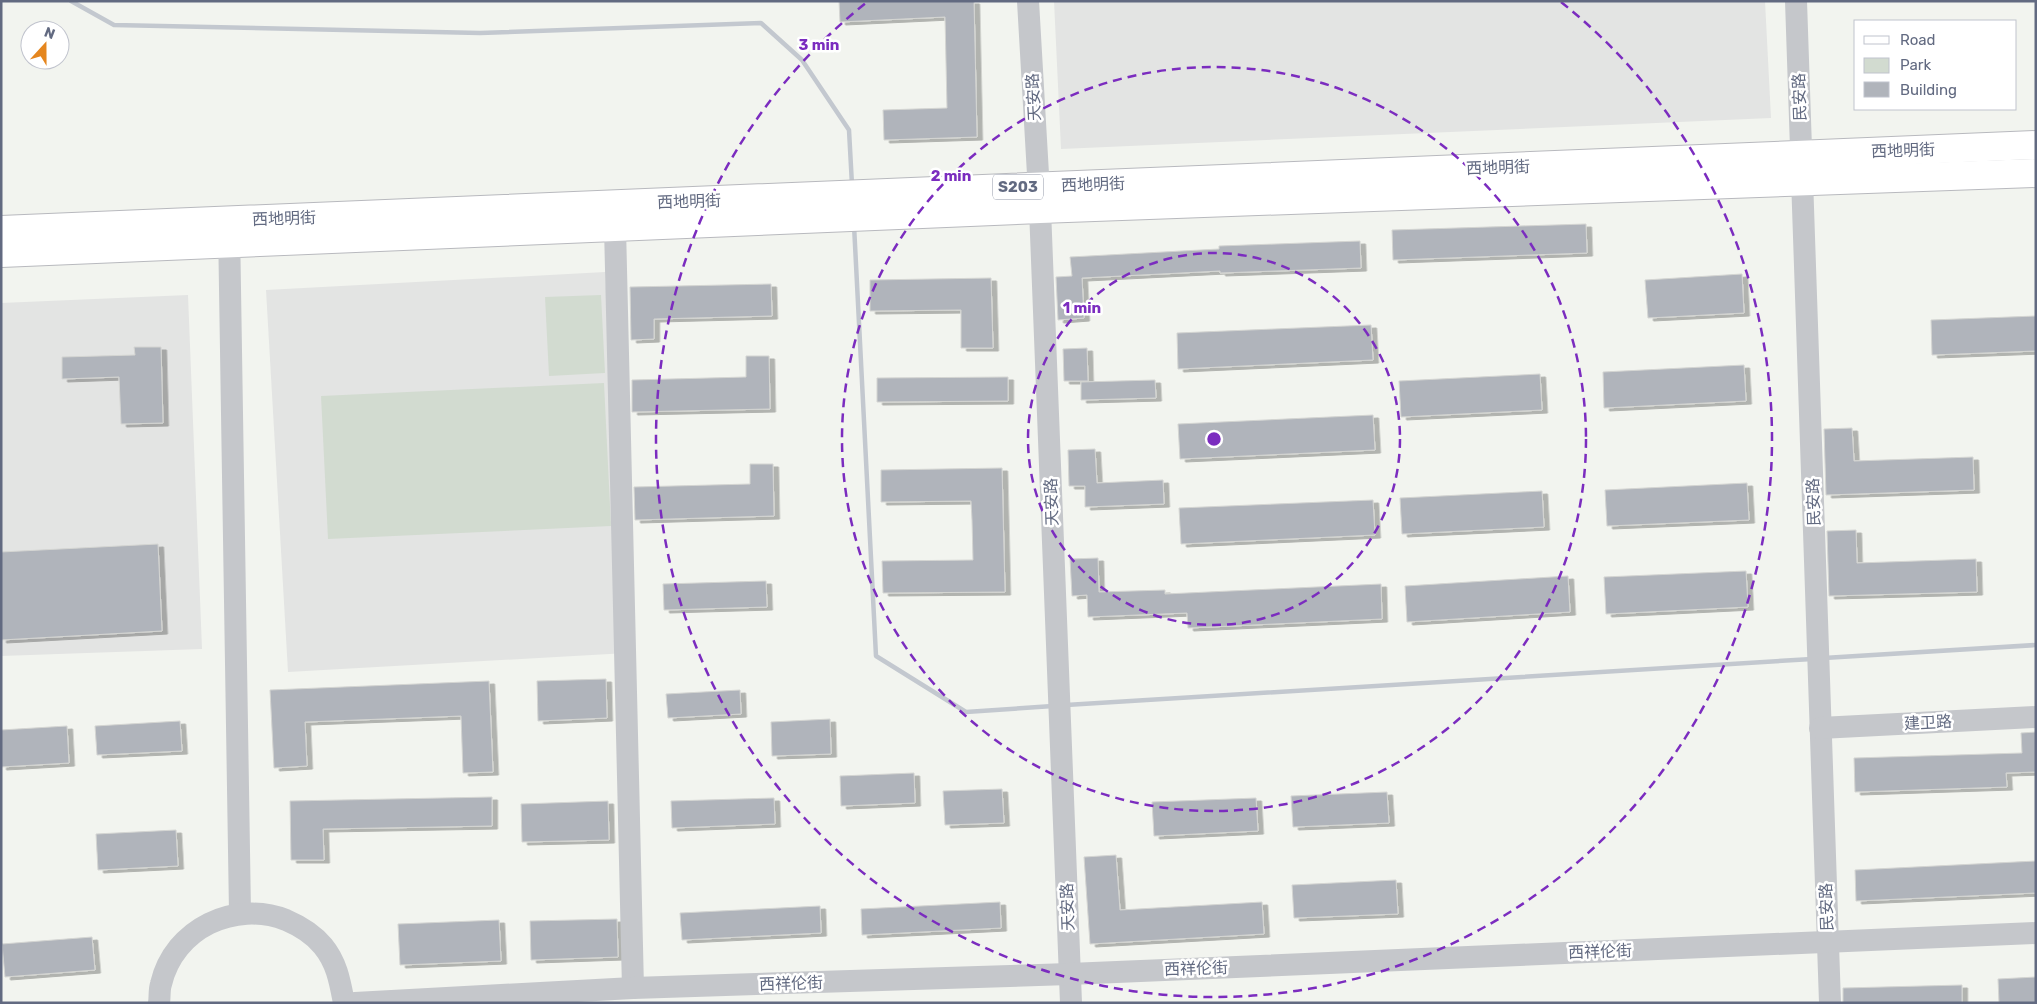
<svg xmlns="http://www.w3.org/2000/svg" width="2037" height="1004" viewBox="0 0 2037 1004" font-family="Rubik,'Noto Sans SC',sans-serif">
<defs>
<filter id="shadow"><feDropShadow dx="5.5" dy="3" stdDeviation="0" flood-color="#0004"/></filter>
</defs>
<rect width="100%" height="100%" fill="#f2f4ef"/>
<g fill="#e3e4e3">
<polygon points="1054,1 1765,1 1771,118 1061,149"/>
<polygon points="605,272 627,653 288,672 266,290"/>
<polygon points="188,295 202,649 1,656 1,303"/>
</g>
<g fill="#d2dbd0">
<polygon points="601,295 605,373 549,376 545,297"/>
<polygon points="604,383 611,526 328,539 321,396"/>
</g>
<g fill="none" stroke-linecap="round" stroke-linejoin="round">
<g stroke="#c3c8cf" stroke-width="4.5">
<polyline points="71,1 114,25 480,33 761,23 802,60 849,130 852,185"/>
<polyline points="854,225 876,656 966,712 1053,706"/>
<polyline points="1824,658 2036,645"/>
<polyline points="1066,705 1812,659"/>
</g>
</g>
<g fill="#b0b4bb" stroke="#d4d5d2" filter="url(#shadow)">
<polygon points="839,1 974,1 977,137 884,140 883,110 947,108 945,17 840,22"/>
<polygon points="1586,224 1587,253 1393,260 1392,230"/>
<polygon points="1360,241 1361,268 1220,273 1220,271 1082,278 1084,318 1058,320 1056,277 1072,276 1070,257 1219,249 1219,246"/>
<polygon points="1742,274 1744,313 1648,318 1645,280"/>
<polygon points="991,278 993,348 961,348 961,310 870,311 870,280"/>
<polygon points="771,284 772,316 654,319 654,339 631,340 630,287"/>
<polygon points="2036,316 2036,351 1932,355 1931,320"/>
<polygon points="1371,325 1373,360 1178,369 1177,333"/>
<polygon points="134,347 161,347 163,423 121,424 119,377 62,379 62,357 135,355"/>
<polygon points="1087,348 1088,381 1064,381 1063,349"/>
<polygon points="746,356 769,356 770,409 632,412 632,380 746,377"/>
<polygon points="1744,365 1746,401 1604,408 1603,372"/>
<polygon points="1540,374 1542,410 1401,417 1399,381"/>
<polygon points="1008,377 1008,401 877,402 877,378"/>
<polygon points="1155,380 1156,398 1081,400 1081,382"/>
<polygon points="1373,415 1375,450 1180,459 1178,424"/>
<polygon points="1852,428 1854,461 1973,457 1974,490 1826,495 1824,429"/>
<polygon points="1095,449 1097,483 1163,480 1164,504 1085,507 1085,486 1069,486 1068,450"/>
<polygon points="750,464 773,464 774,516 635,520 634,487 750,484"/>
<polygon points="1002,468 1005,592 883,593 882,561 973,560 972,520 971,501 881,502 881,470"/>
<polygon points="1747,483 1749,520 1607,526 1605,490"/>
<polygon points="1542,491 1544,527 1402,534 1400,498"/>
<polygon points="1373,500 1375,535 1181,544 1179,508"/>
<polygon points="1856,530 1857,563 1976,559 1977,592 1829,596 1827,531"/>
<polygon points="158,544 162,631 1,640 1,552"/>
<polygon points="1098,558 1099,592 1165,590 1165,594 1381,584 1382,619 1188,628 1187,613 1088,617 1087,595 1072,596 1070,559"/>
<polygon points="1746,571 1748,607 1606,614 1604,577"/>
<polygon points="1568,576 1570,612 1407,622 1405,586"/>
<polygon points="766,581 767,607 664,610 663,584"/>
<polygon points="606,679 607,718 538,721 537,681"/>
<polygon points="489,681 493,772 463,773 461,716 305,722 307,766 274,768 270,690"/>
<polygon points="740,690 741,714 668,718 666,694"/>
<polygon points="830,719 831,754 772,756 771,722"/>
<polygon points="180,721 182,751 97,755 95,726"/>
<polygon points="67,726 69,763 1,767 1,730"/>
<polygon points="2036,732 2036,772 2006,773 2007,787 1855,792 1854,758 2022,753 2021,733"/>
<polygon points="914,773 915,803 841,806 840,776"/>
<polygon points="1002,789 1004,823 945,825 943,791"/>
<polygon points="1387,792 1389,823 1293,827 1291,796"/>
<polygon points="492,797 492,826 323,829 324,860 291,860 290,801"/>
<polygon points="774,798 775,824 672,828 671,801"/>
<polygon points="1256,798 1258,831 1154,836 1152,802"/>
<polygon points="608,801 609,840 522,842 521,804"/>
<polygon points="176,830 178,866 98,870 96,834"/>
<polygon points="1116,855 1120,910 1262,902 1264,934 1090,944 1084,857"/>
<polygon points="2036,861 2036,893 1856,901 1855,870"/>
<polygon points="1396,880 1398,914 1294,918 1292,885"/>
<polygon points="1000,902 1001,928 862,935 861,909"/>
<polygon points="820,906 821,933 682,940 680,913"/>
<polygon points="617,919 618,957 531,960 530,921"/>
<polygon points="499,920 501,961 400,965 398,924"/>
<polygon points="92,937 95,970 5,977 2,944"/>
<polygon points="2036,977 2036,1003 1999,1003 1998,979"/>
<polygon points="1962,985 1962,1003 1843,1003 1843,988"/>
</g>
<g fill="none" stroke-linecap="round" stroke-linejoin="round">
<defs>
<g id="major">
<polyline points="1,230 2036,145"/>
<polyline points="1,253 1040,209 2036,173"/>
</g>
</defs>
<use href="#major" stroke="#b8b9be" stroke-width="30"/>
<g stroke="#c5c7cb" stroke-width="22">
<polyline points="1028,1 1040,209 1071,1003"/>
<polyline points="1796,1 1830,1003"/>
<polyline points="229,226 240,913"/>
<polyline points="615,227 633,988"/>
<polyline points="1820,728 2036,717"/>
<path d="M159,1003c1,-6 0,-13 2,-19 13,-56 74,-84 125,-64 14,6 28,15 37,26 14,17 17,36 21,57"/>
<polyline points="355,1003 633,988 1069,974 2036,933"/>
</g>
<use href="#major" stroke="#fff" stroke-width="28"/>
</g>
<g fill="none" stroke="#7b2cbf" stroke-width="2.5" stroke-dasharray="9 6">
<circle cx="1214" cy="439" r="186"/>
<circle cx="1214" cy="439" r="372"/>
<path d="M1561 2A558 558 0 1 1 867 2"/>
</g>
<g text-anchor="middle" stroke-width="5" stroke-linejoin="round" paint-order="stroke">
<rect fill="#fff" stroke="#9197a7" stroke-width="1" x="993" y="174.5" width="50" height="25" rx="4"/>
<g font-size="15" font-weight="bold" fill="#626a81">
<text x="1018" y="192">S203</text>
</g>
<g font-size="16" fill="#626a81" stroke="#fff">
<text transform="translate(1033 97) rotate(-93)" y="6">天安路</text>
<text transform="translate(1799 97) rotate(-92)" y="6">民安路</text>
<text transform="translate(1903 150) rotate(-2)" y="6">西地明街</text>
<text transform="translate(1498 167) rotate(-2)" y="6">西地明街</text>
<text transform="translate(1093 184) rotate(-2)" y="6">西地明街</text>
<text transform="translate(689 201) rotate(-2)" y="6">西地明街</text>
<text transform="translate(284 218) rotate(-2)" y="6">西地明街</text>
<text transform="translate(1051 502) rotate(-92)" y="6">天安路</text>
<text transform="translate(1813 502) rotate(-92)" y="6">民安路</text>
<text transform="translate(1928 722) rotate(-3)" y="6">建卫路</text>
<text transform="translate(1067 907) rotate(-92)" y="6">天安路</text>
<text transform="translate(1826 907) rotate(-92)" y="6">民安路</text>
<text transform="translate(1600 951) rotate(-2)" y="6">西祥伦街</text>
<text transform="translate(1196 968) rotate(-2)" y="6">西祥伦街</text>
<text transform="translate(791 983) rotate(-2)" y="6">西祥伦街</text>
</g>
</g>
<circle cx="1214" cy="439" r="8" fill="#7b2cbf" stroke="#fff" stroke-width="2.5"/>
<g font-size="15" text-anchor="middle" font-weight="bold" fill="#7b2cbf" stroke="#fff" stroke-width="5" stroke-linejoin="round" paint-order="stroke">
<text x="819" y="50">3 min</text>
<text x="951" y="181">2 min</text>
<text x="1082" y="313">1 min</text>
</g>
<rect width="2037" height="1004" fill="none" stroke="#626a81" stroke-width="5"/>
<rect x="1854" y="20" width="162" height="90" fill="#ffffff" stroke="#c0c3cd"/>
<rect x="1864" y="36" width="25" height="8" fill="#ffffff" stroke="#c0c3cd"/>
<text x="1900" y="45" font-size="15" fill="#626a81">Road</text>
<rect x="1864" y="58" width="25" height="15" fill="#d2dbd0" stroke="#c0c3cd"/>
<text x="1900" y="70" font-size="15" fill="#626a81">Park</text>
<rect x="1864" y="82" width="25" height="15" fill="#b0b4bb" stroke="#c0c3cd"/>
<text x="1900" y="95" font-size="15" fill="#626a81">Building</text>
<g transform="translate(45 45) rotate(21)"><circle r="24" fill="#ffffff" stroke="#c0c3cd"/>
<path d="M0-4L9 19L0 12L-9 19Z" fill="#e5861e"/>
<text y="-8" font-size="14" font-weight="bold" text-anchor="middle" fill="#626a81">N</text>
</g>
</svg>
